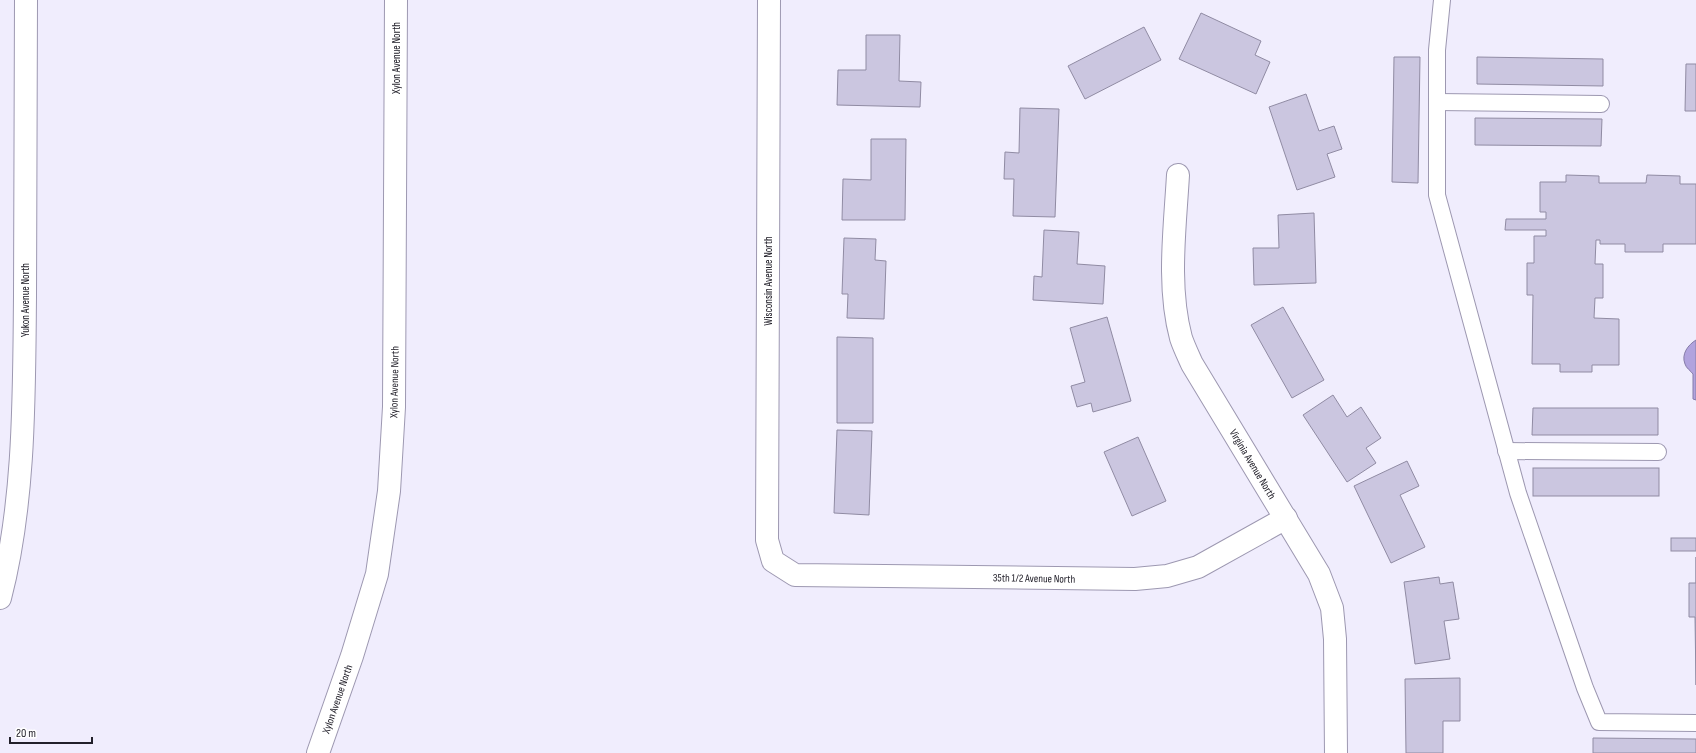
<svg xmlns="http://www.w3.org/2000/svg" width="1696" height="753" viewBox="0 0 1696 753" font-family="'Sofia Sans Condensed',sans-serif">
<rect width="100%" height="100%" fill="#f0edfd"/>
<path fill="#b1a3de" stroke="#867ca8" d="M1696,340v60l-3,-1v-25c-2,-3 -7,-6 -8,-10 -4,-10 3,-19 11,-24z"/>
<g fill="#cbc6e0" stroke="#908ba3">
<polygon points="1201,13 1261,41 1255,55 1270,62 1256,94 1179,59"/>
<polygon points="1144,27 1161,60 1085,99 1068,66"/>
<polygon points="866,35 900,35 899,81 921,82 920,107 837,105 838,70 866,70"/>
<polygon points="1394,57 1420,57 1418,183 1392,182"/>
<polygon points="1477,57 1603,59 1603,86 1477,84"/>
<polygon points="1686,64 1696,64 1696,111 1685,111"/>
<polygon points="1306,94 1319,131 1334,126 1342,149 1327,154 1335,177 1297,190 1269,107"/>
<polygon points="1020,108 1059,109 1055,217 1013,216 1014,179 1004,179 1005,152 1019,153"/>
<polygon points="1475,118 1602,119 1601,146 1475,145"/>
<polygon points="871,139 906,139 905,220 842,220 843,179 871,180"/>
<polygon points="1566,175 1599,176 1599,183 1646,183 1647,175 1680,176 1680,184 1696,184 1696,244 1663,244 1663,252 1625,252 1625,244 1600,244 1600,240 1596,240 1595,264 1603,264 1603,298 1595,298 1594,318 1619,319 1619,365 1592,365 1592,372 1560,372 1560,364 1532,364 1533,295 1527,295 1527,263 1534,263 1534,236 1546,236 1546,230 1505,230 1506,219 1546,219 1546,212 1540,212 1540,182 1566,182"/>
<polygon points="1314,213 1316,283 1254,285 1253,248 1279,248 1278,215"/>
<polygon points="1044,230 1079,232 1077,264 1105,266 1103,304 1033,300 1034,276 1042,277"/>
<polygon points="844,238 876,239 875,260 886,261 884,319 847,318 848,294 842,294"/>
<polygon points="1283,307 1324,380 1292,398 1251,325"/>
<polygon points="1107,317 1131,401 1093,412 1091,403 1077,407 1071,386 1085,382 1070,328"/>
<polygon points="837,337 873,338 873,423 837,423"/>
<polygon points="1333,395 1347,417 1361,407 1381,438 1366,448 1376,463 1347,482 1303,415"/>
<polygon points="1533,408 1658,408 1658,435 1532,435"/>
<polygon points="837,430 872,431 869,515 834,513"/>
<polygon points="1138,437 1166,501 1132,516 1104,452"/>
<polygon points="1407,461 1419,486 1400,495 1425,547 1391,563 1354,486"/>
<rect x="1533" y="468" width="126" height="28"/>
<rect x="1671" y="538" width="25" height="13"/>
<polygon points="1696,557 1696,685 1695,617 1689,617 1689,583 1696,583"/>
<polygon points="1439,577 1440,584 1453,582 1459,619 1444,621 1450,659 1415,664 1404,582"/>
<polygon points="1460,678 1460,721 1443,721 1443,753 1406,753 1405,679"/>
<polygon points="1593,738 1696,739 1696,753 1593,753"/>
</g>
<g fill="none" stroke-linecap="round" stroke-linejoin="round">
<defs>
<g id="service">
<polyline points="1442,0 1437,50 1437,195 1518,493 1585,688 1599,722 1696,723"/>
<polyline points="1437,102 1601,104"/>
<polyline points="1506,451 1658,452"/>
</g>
<g id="minor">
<polyline points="769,0 767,540 773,561 795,575 1135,579 1167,576 1198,567 1286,518"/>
<path d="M1178,175c-3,53 -11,111 3,163 3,9 7,17 11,26l127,210 13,34 3,31 1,114"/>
<path d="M0,598c25,-96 24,-203 25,-301 0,-99 1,-198 1,-297"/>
<polyline points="318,753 352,656 377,574 389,491 394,407 396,0"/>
</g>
</defs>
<use href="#service" stroke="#9d98b1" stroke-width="18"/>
<use href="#minor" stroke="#9d98b1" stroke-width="24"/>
<use href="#service" stroke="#fff" stroke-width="16"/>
<use href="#minor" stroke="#fff" stroke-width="22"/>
</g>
<g text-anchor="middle" stroke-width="4" stroke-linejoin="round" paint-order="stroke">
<g font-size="11" fill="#22202a" stroke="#fff">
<text transform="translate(396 58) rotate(-90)" y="4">Xylon Avenue North</text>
<text transform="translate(768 281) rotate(-90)" y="4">Wisconsin Avenue North</text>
<text transform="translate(25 300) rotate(-90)" y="4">Yukon Avenue North</text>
<text transform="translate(394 382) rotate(-89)" y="4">Xylon Avenue North</text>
<text transform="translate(1253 464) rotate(59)" y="4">Virginia Avenue North</text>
<text transform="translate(1034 578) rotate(1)" y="4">35th 1/2 Avenue North</text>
<text transform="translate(337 699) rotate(-71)" y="4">Xylon Avenue North</text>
</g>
</g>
<path d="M10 737v6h82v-6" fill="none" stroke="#22202a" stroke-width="2"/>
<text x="16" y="737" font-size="12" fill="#22202a" stroke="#ffffff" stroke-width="3" paint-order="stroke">20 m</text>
</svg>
